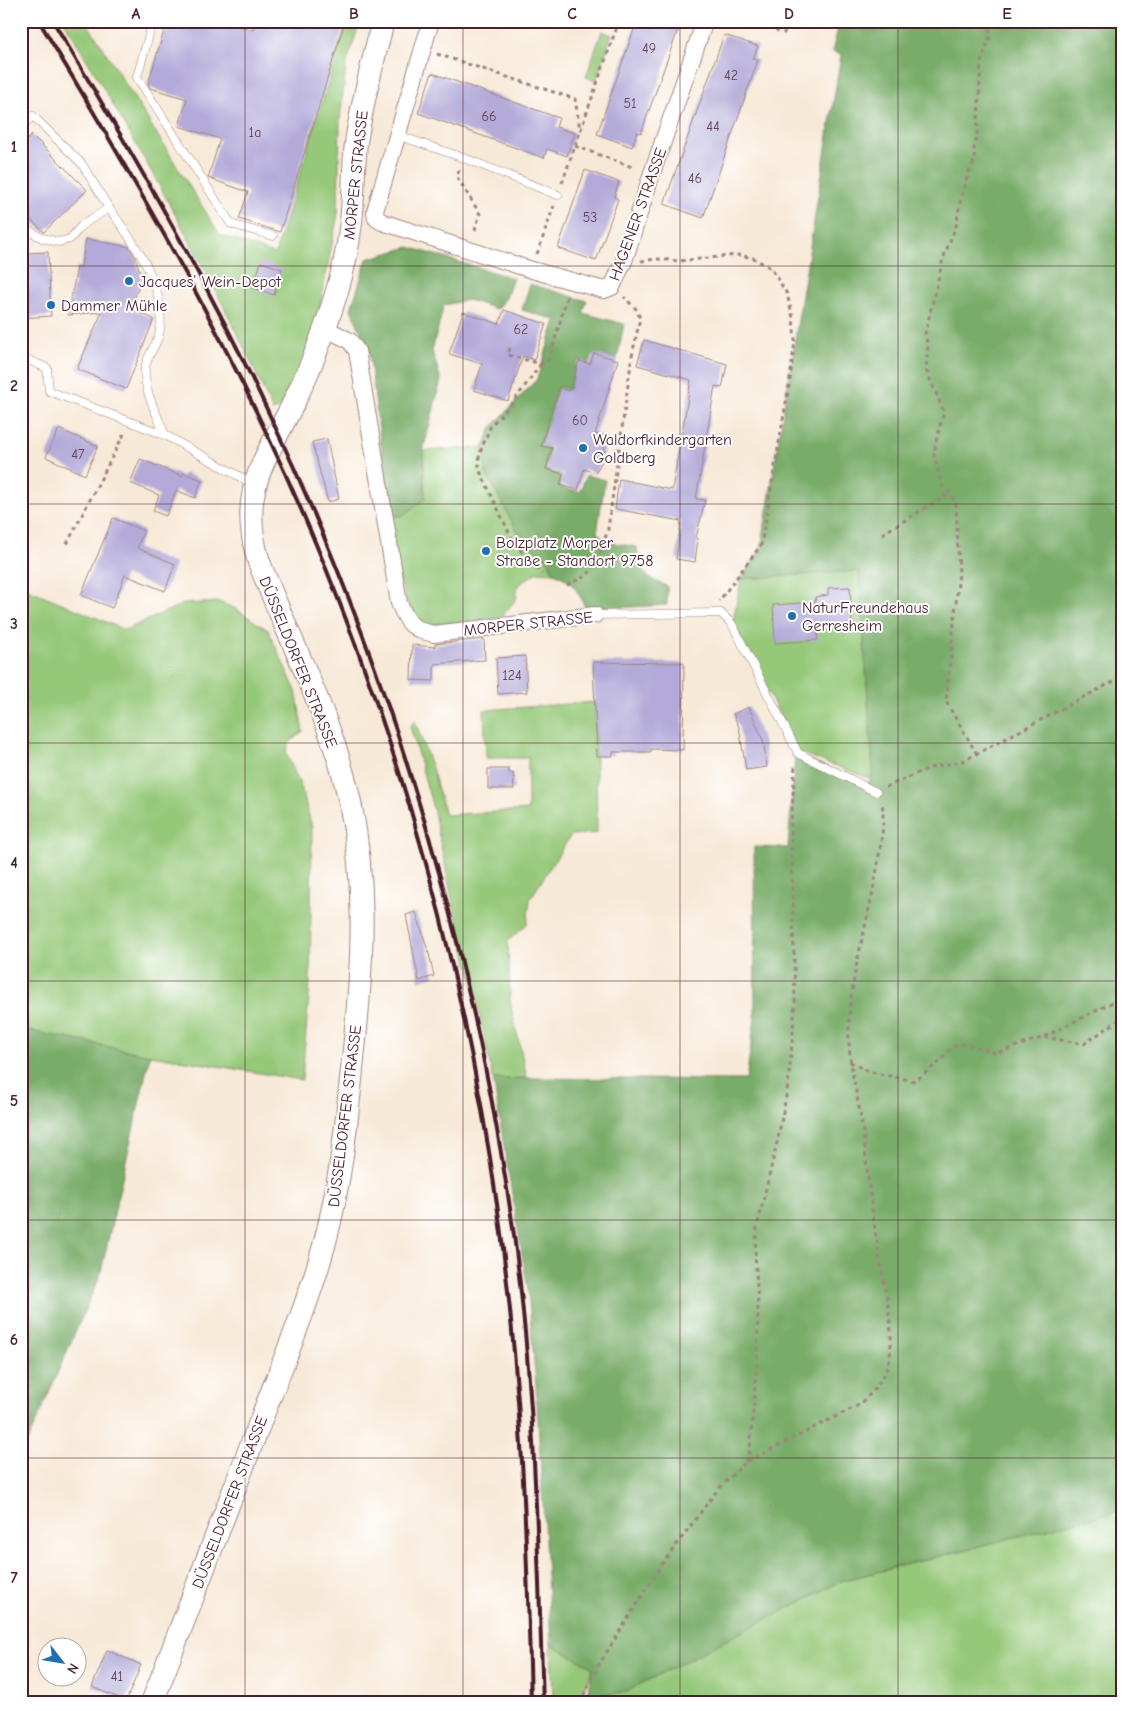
<svg xmlns="http://www.w3.org/2000/svg" width="1143" height="1724" viewBox="0 0 1143 1724" font-family="'Comic Neue',sans-serif">
<rect width="100%" height="100%" fill="#fff"/>
<filter id="ink" filterUnits="userSpaceOnUse"><feTurbulence type="fractalNoise" baseFrequency=".02" numOctaves="2"/><feDisplacementMap in="SourceGraphic" scale="10" xChannelSelector="R" yChannelSelector="G"/><feConvolveMatrix kernelMatrix="1 2 1 2 8 2 1 2 1" color-interpolation-filters="sRGB"/></filter>
<filter id="wash" filterUnits="userSpaceOnUse"><feTurbulence type="fractalNoise" baseFrequency=".0096" numOctaves="4" result="noise"/><feDisplacementMap in="SourceGraphic" scale="20" xChannelSelector="R" yChannelSelector="G"/><feGaussianBlur stdDeviation="1.12" result="paint"/><feColorMatrix in="noise" values="0 0 0 0 0 0 0 0 0 0 0 0 0 0 0 0 0 1.4 0 .05"/><feComposite in="paint" operator="in"/></filter>
<g filter="url(#wash)">
<rect width="100%" height="100%" fill="#f7e9d7"/>
<g fill="#95c878" stroke="#707452">
<path d="M64,21h22l134,214 55,19 72,-233h13l-14,45 -6,53 -2,94 -23,118 -32,75 -10,5c-59,-135 -134,-263 -209,-390z"/>
<polygon points="602,31 612,35 596,81 586,77"/>
<path d="M484,447l2,26 37,69 23,15 8,16 -17,-1 -19,13 -2,14 -15,19 -73,7c-31,-12 -33,-79 -38,-109l35,-17 -2,-48z"/>
<polygon points="859,570 874,773 871,779 798,752 733,621 741,579"/>
<polygon points="21,586 125,630 183,604 219,602 236,609 268,630 296,691 303,731 289,743 286,753 301,787 312,827 310,982 302,1080 150,1055 21,1029"/>
<polygon points="595,702 597,833 571,835 530,899 527,924 508,941 510,1002 527,1078 493,1079 474,986 452,899 434,812 410,726 415,721 433,771 445,815 528,810 528,758 486,758 484,710"/>
<polygon points="1122,1510 1122,1703 585,1703 586,1698 627,1691 841,1581"/>
<polygon points="551,1644 593,1668 578,1703 553,1703"/>
</g>
<g fill="#78ac68" stroke="#61664a">
<polygon points="840,21 1122,21 1122,1510 841,1581 627,1691 586,1698 593,1668 551,1644 536,1386 528,1290 493,1079 527,1078 746,1080 755,1017 754,847 788,848 795,754 868,784 873,773 859,571 741,579 761,549 841,55 832,51"/>
<polygon points="409,247 513,278 506,298 497,309 468,300 444,305 432,351 441,380 423,451 425,499 402,516 390,516 369,351 351,309 367,259"/>
<path d="M530,284l57,17 -4,12 41,11 -7,35 -24,-6 -4,10 -11,-3 -9,30 -11,-3 -6,20 10,4 -6,18 -10,-3 -6,20 10,3 -5,21 16,5 -2,12 20,5 2,-2 5,-15 19,5 -8,53 12,9 28,5c4,26 5,29 30,39v19l-74,4 -8,-2c-7,-16 -13,-27 -31,-34l-8,-16 -23,-15 -37,-69 -2,-26 7,-19 46,-49 19,-59 -34,-10z"/>
<polygon points="21,1029 150,1055 100,1276 21,1456"/>
</g>
<path fill="#6caee0" stroke="#5b6686" d="M21,325c12,15 9,100 0,118z"/>
<g id="blocks">
<g fill="#b3aad9">
<polygon points="167,21 223,21 253,30 256,21 345,21 280,232 239,219 248,192 208,178 220,139 179,126 187,99 150,88 148,84"/>
<polygon points="637,21 681,21 641,133 637,132 632,147 597,134"/>
<polygon points="724,35 758,46 753,59 758,60 703,218 664,204"/>
<polygon points="432,73 559,118 556,127 575,133 567,156 547,149 544,158 418,113"/>
<polygon points="32,135 87,190 44,232 21,211 21,146"/>
<polygon points="585,170 619,182 614,197 618,199 596,261 558,248"/>
<polygon points="86,239 129,247 135,257 142,279 130,309 154,319 126,389 77,369 102,312 68,315 77,267 81,267"/>
<polygon points="48,252 51,316 21,318 21,288 25,288 24,253"/>
<polygon points="261,262 282,269 274,295 253,288"/>
<polygon points="504,310 546,324 534,360 523,356 508,401 474,390 482,364 449,354 463,312 499,324"/>
<polygon points="644,340 727,364 722,388 715,386 696,499 705,500 696,538 698,538 695,562 676,559 681,521 615,509 619,479 672,490 691,380 637,365"/>
<polygon points="594,353 618,360 595,434 606,437 603,460 595,473 584,469 578,490 560,485 563,474 546,469 552,448 541,446 559,388 569,391 579,361 590,364"/>
<polygon points="59,429 98,446 85,475 46,457"/>
<polygon points="327,439 339,499 328,502 312,442"/>
<polygon points="140,459 182,476 184,473 202,480 195,498 176,490 166,516 153,511 159,495 130,483"/>
<polygon points="113,518 144,531 137,548 175,564 165,591 125,575 112,608 81,595"/>
<polygon points="850,587 852,624 817,626 818,640 775,643 773,605 816,602 815,597 828,595 828,588"/>
<polygon points="484,639 485,660 434,664 434,681 411,680 412,645 435,647 435,644"/>
<polygon points="525,656 527,692 498,694 496,658"/>
<polygon points="593,662 684,663 683,750 651,749 651,752 613,752 613,756 597,756"/>
<polygon points="749,707 763,740 767,767 746,770 739,727 733,714"/>
<polygon points="488,769 509,769 509,773 513,773 514,789 488,789"/>
<polygon points="416,912 429,954 434,976 419,981 406,915"/>
<polygon points="107,1650 141,1665 126,1701 92,1687"/>
</g>
</g>
</g>
<g filter="url(#ink)">
<use href="#blocks" fill-opacity="0" stroke="#a08481" stroke-width="1"/>
<g fill="none" stroke-linecap="round" stroke-linejoin="round">
<defs>
<g id="lane">
<polyline points="153,21 137,77 231,224 273,236"/>
<polyline points="21,127 33,116 82,164 109,208"/>
<polyline points="397,135 464,158 558,195"/>
<path d="M21,226l21,12 17,4 11,-3 13,-15 26,-16c25,35 57,76 51,122 -1,13 -14,25 -15,39 -2,21 13,47 20,66"/>
<polyline points="21,357 47,368 49,391 165,435 253,484"/>
<polyline points="595,615 721,613 732,624 798,753 876,792"/>
</g>
<g id="street">
<polyline points="431,21 375,211 376,218 382,222 532,270 604,290 612,287 624,261 652,173 705,21"/>
<path d="M325,328l25,13 7,10 42,252c9,21 12,26 35,31l161,-19"/>
</g>
<path id="secondary" d="M152,1703c36,-95 73,-190 110,-286 22,-57 47,-115 63,-175 18,-69 24,-142 31,-213 7,-77 10,-151 -6,-227 -18,-84 -60,-160 -91,-240 -22,-70 6,-101 35,-160 15,-31 28,-63 38,-95 9,-27 16,-56 19,-85 3,-26 2,-53 5,-79 6,-41 17,-82 27,-122"/>
</defs>
<use href="#lane" stroke="#a08481" stroke-width="9"/>
<use href="#street" stroke="#a08481" stroke-width="18"/>
<use href="#secondary" stroke="#a08481" stroke-width="24"/>
<g stroke="#a08481" stroke-width="3" stroke-dasharray="4 4" stroke-linecap="butt">
<polyline points="610,21 618,24"/>
<polyline points="753,21 784,33 787,21"/>
<polyline points="437,54 575,99 580,129"/>
<polyline points="575,146 635,168"/>
<polyline points="459,170 457,177 480,214 474,233"/>
<polyline points="562,183 619,21"/>
<polyline points="537,254 554,206"/>
<polyline points="641,261 658,259 679,261 738,255 753,258 771,268 787,294 793,318 795,341 789,386 761,545 719,601"/>
<polyline points="510,348 508,355 541,364 545,363 550,357 567,297"/>
<polyline points="541,364 511,405 491,425 479,455 479,469 514,543 542,574"/>
<polyline points="882,534 950,493"/>
<polyline points="67,544 124,434"/>
<polyline points="567,585 588,575 601,552 608,529 632,356 640,318 636,309 624,297"/>
<polyline points="977,754 946,702 959,573 956,505 950,493 942,486 934,456 936,441 944,412 926,370 928,346 925,334 943,259 956,226 960,203 968,174 975,160 974,148 977,136 981,63 991,33 987,24 988,21"/>
<polyline points="886,787 929,768 963,761 1122,677"/>
<polyline points="1044,1037 1084,1044 1122,1018"/>
<polyline points="850,1062 870,1072 915,1081 942,1060 949,1050 958,1044 967,1044 996,1053 1044,1037 1113,1002 1122,1001"/>
<polyline points="746,1462 750,1449 757,1361 758,1306 755,1252 757,1227 779,1134 788,1085 793,1032 795,1002 791,826 795,766"/>
<path d="M581,1703l17,-37 64,-102 57,-76 27,-26 111,-56c16,-13 29,-29 33,-50 5,-33 -9,-85 -14,-120 -5,-32 -9,-64 -12,-97 -3,-25 -9,-50 -13,-75 -10,-68 17,-135 27,-201 3,-21 7,-40 4,-60"/>
</g>
<use href="#lane" stroke="#fff" stroke-width="8"/>
<use href="#street" stroke="#fff" stroke-width="16"/>
<use href="#secondary" stroke="#fff" stroke-width="22"/>
<g stroke="#4a1f2b" stroke-width="4">
<path d="M39,21c80,133 159,266 225,407 116,243 195,509 233,776 24,166 30,332 34,499"/>
<path d="M53,21c78,130 155,261 219,399 116,245 194,508 236,775 27,168 29,338 35,508"/>
</g>
</g>
</g>
<path fill="none" stroke="#4a1f2b" stroke-width="1" stroke-opacity="0.55" d="M245,21v1682M463,21v1682M680,21v1682M898,21v1682M21,266h1101M21,504h1101M21,743h1101M21,981h1101M21,1220h1101M21,1458h1101"/>
<g fill="#1f6fb2" stroke="#fff" stroke-width="2">
<circle cx="129" cy="281" r="5"/>
<circle cx="51" cy="305" r="5"/>
<circle cx="583" cy="448" r="5"/>
<circle cx="486" cy="551" r="5"/>
<circle cx="792" cy="616" r="5"/>
</g>
<g text-anchor="middle" stroke-width="4" stroke-linejoin="round" paint-order="stroke">
<g font-size="14" fill="#644256">
<text x="649" y="53">49</text>
<text x="731" y="80">42</text>
<text x="630" y="108">51</text>
<text x="489" y="121">66</text>
<text x="713" y="131">44</text>
<text x="255" y="137">1a</text>
<text x="695" y="183">46</text>
<text x="590" y="222">53</text>
<text x="521" y="334">62</text>
<text x="580" y="425">60</text>
<text x="78" y="459">47</text>
<text x="512" y="680">124</text>
<text x="117" y="1681">41</text>
</g>
<g font-size="16" fill="#4a1f2b" stroke="#fff">
<text transform="translate(355 175) rotate(-84)" y="6">MORPER STRASSE</text>
<text transform="translate(637 214) rotate(-70)" y="6">HAGENER STRASSE</text>
<text transform="translate(528 623) rotate(-6)" y="6">MORPER STRASSE</text>
<text transform="translate(299 662) rotate(68)" y="6">DÜSSELDORFER STRASSE</text>
<text transform="translate(344 1116) rotate(-83)" y="6">DÜSSELDORFER STRASSE</text>
<text transform="translate(229 1502) rotate(-69)" y="6">DÜSSELDORFER STRASSE</text>
</g>
<g font-size="16" fill="#4a1f2b" stroke="#fff" text-anchor="start">
<text x="139" y="287">Jacques’ Wein-Depot</text>
<text x="61" y="311">Dammer Mühle</text>
<text x="593" y="445">Waldorfkindergarten<tspan x="593" dy="18">Goldberg</tspan></text>
<text x="496" y="548">Bolzplatz Morper<tspan x="496" dy="18">Straße - Standort 9758</tspan></text>
<text x="802" y="613">NaturFreundehaus<tspan x="802" dy="18">Gerresheim</tspan></text>
</g>
</g>
<rect width="1143" height="1724" fill="none" stroke="#fff" stroke-width="55"/>
<g transform="translate(62 1662) rotate(121)"><circle r="24" fill="#ffffff" stroke="#b7a5aa"/>
<path d="M0-4L9 19L0 12L-9 19Z" fill="#1f6fb2"/>
<text y="-8" font-size="14" font-weight="bold" text-anchor="middle" fill="#4a1f2b">N</text>
</g>
<rect x="28" y="28" width="1088" height="1668" fill="none" stroke="#4a1f2b" stroke-width="2"/>
<g font-size="16" text-anchor="middle" font-weight="bold" fill="#4a1f2b">
<text x="136" y="19">A</text>
<text x="354" y="19">B</text>
<text x="572" y="19">C</text>
<text x="789" y="19">D</text>
<text x="1007" y="19">E</text>
<text x="14" y="152">1</text>
<text x="14" y="391">2</text>
<text x="14" y="629">3</text>
<text x="14" y="868">4</text>
<text x="14" y="1106">5</text>
<text x="14" y="1345">6</text>
<text x="14" y="1583">7</text>
</g>
</svg>
